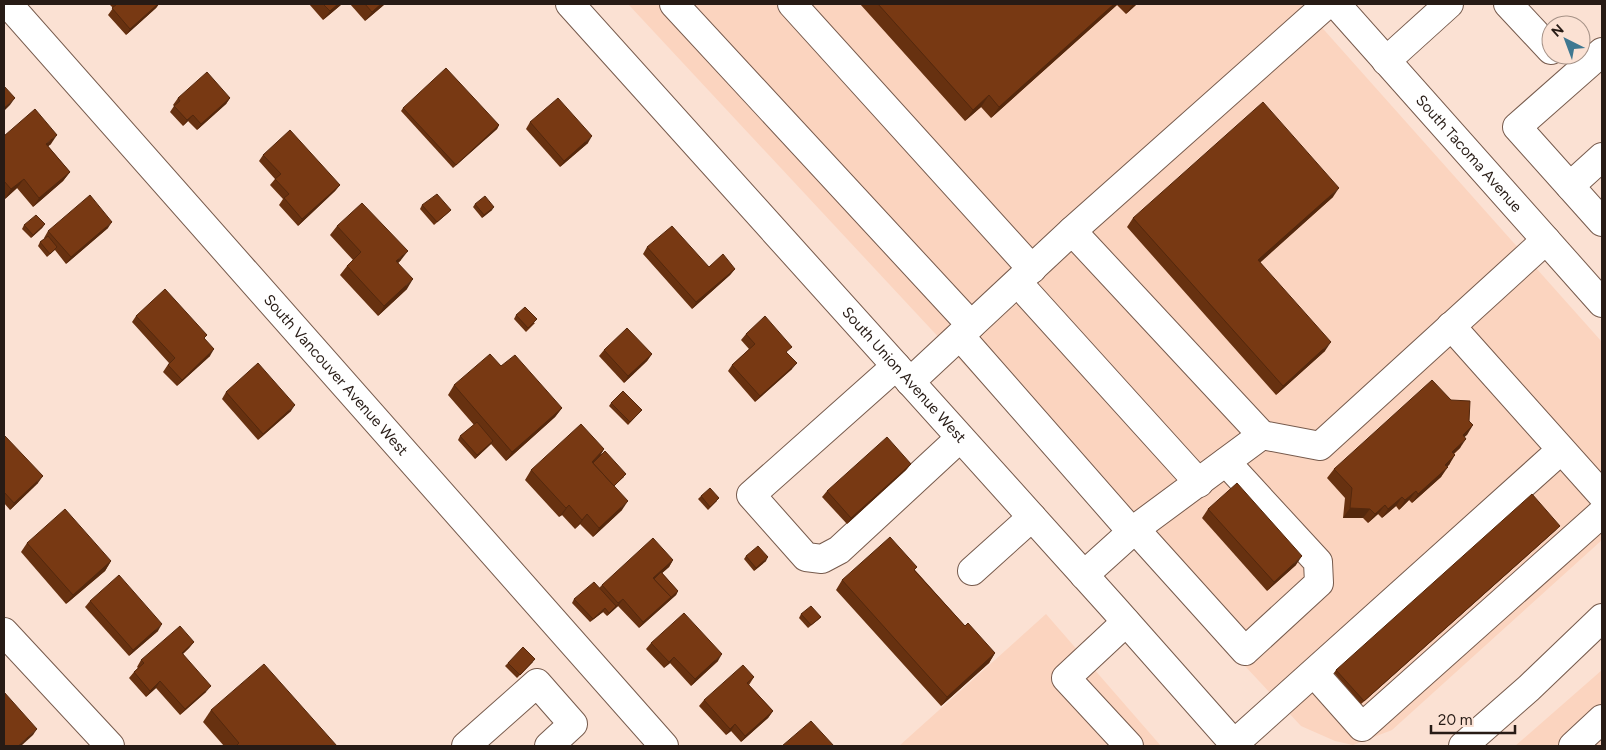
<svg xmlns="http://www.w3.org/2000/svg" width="1606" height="750" viewBox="0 0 1606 750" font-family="Figtree,sans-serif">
<rect width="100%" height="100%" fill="#fbe1d3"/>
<g fill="#fbd4bf">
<polygon points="628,4 1301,4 1602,342 1602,540 1392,730 1353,745 1335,741 1301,726"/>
<polygon points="1046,614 1161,746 899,746"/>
<polygon points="1602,670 1602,746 1515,746"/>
</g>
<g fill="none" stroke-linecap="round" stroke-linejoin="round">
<defs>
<g id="minor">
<path id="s1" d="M8,4l656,742"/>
<path id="s2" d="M570,4l543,603 123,139"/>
<polyline points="674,4 971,325"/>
<polyline points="792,4 1032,269"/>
<path id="s3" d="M1336,4l266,299"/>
<polyline points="1508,4 1551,50"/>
<polyline points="1602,52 1517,127 1602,222"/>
<polyline points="1386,61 1449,4"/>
<polyline points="1570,186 1602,157"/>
<polyline points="1072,231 1327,4"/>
<polyline points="1018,283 1199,483"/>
<polyline points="1451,326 1602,495"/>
<polyline points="960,336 1132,532"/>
<polyline points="896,366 751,495 806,557 822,559 839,550 960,438"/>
<polyline points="910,382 1072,231 1262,435"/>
<polyline points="1135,529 1245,651 1319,583 1318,562 1226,462"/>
<polyline points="972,571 1032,517"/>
<polyline points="1084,575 1135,529 1262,435 1320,446 1546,240"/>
<polyline points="1126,622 1066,678 1129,746"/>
<polyline points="4,632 110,746"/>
<polyline points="1314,673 1362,727 1602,513"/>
<polyline points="1234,744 1561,450"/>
<polyline points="466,746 537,683 573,724 549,746"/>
<polyline points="1463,746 1529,688 1602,618"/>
<polyline points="1573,746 1602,719"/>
</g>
</defs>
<use href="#minor" stroke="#765a4c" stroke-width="30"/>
<use href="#minor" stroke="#fff" stroke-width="28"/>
</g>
<g fill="#673110">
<polygon points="109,4 159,4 156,8 126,35 108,15 113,8"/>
<polygon points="309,4 342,4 323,20"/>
<polygon points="350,4 385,4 365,21"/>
<polygon points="860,4 1137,4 1126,14 1117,5 991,118 981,107 965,121"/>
<polygon points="178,98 230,98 226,104 197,130 188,121 183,126 170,112 174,106 173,105"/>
<polygon points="403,108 499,125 497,129 453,168 401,111"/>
<polygon points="530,122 588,143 560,167 526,129"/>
<polygon points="4,136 51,144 48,146 70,172 63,181 33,207 17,188 5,199 4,197"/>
<polygon points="263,155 340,185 335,191 298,226 279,205 283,199 270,185 275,179 259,161"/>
<polygon points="1333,197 1260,262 1325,351 1276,395 1127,227 1133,218"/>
<polygon points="475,204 492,210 482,218 473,207"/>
<polygon points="422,205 451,210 448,213 434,225 420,209"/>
<polygon points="45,224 42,228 31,238 22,229 24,225"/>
<polygon points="337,226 401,260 398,263 407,289 378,316 340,275 347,266 353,260 330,235"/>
<polygon points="108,228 66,264 55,250 47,257 38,246 40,242 45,238 44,238 48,231"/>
<polygon points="647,247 709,267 735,269 730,275 692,309 643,254"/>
<polygon points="516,315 535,323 526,332 514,319"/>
<polygon points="136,316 204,338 210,356 177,386 163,372 169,363 132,322"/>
<polygon points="746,334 787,353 792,369 755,402 728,371 732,365 749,349 741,340"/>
<polygon points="604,350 652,354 647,361 624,383 599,356"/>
<polygon points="501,366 562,408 555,417 506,461 491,444 475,459 458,440 460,436 474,425 448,395 454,385"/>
<polygon points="226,392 291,411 258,440 222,399"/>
<polygon points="611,403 642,410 628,425 609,406"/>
<polygon points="1469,421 1473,425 1464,437 1460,448 1454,454 1449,465 1447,466 1441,477 1412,503 1409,500 1399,510 1396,506 1382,518 1378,514 1368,523 1363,518 1343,518 1345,498 1327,478 1334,469"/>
<polygon points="4,437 38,483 10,510 4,503"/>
<polygon points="604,449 600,456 624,477 614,486 622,510 593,537 580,524 575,529 562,515 559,517 525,480 531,470"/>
<polygon points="911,464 906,470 847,524 822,497 827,491"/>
<polygon points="701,496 717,501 708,510 698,499"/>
<polygon points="1208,509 1296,565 1267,591 1202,518"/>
<polygon points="1557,529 1361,704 1334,673 1336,670"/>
<polygon points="27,543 111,561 105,571 66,604 21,552"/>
<polygon points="746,556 766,561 754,571 744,559"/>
<polygon points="673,560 669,567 662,573 678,591 676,595 639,628 618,606 607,616 603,612 590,622 572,603 574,599 599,588 602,585"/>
<polygon points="915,570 965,626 995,653 989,663 941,706 836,590 842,580"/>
<polygon points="90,601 158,631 129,656 85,607"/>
<polygon points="801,614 821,617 818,620 808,628 799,618"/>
<polygon points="194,642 189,648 183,654 206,692 180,715 156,688 146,697 129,678 134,672 138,668 137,667 141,660"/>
<polygon points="651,643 718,661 691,686 670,663 664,668 646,649"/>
<polygon points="533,662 517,678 505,666 508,663"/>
<polygon points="754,677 749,685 773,711 768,718 741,742 731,731 726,735 699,706 704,700"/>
<polygon points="211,710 337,746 224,746 203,722"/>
</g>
<g fill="#54280d">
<polygon points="158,4 159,4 156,8 126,35 130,29"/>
<polygon points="338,4 342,4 323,20 330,11"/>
<polygon points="381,4 385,4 365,21 372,12"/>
<polygon points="1114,4 1118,4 991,118 999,107"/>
<polygon points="1133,4 1137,4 1126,14"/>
<polygon points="989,95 981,107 965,121 973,110"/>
<polygon points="15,98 10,105 4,111 4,108"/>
<polygon points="230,98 226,104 197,130 201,124"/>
<polygon points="193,115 188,121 183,126 187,120"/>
<polygon points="499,125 497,129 453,168 456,165"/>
<polygon points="57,135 51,144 40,153 46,144"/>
<polygon points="592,136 588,143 560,167 564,161"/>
<polygon points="70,172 63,181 33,207 39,198"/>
<polygon points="24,179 17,188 5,199 11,189"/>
<polygon points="340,185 335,191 298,226 302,219"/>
<polygon points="1339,188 1333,197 1252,270 1258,260"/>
<polygon points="494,207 492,210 482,218 484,215"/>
<polygon points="112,222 108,228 66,264 71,257"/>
<polygon points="45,224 42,228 31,238 33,235"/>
<polygon points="408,251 401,260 390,271 396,261"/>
<polygon points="735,269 730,275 692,309 696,302"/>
<polygon points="413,279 407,289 378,316 384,306"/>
<polygon points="1331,342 1325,351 1276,395 1283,386"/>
<polygon points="214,349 210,356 177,386 182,380"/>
<polygon points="652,354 647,361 624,383 628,376"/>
<polygon points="797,363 792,369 755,402 760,396"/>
<polygon points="295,405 291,411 258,440 263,434"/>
<polygon points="562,408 555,417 506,461 512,452"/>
<polygon points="1473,425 1467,435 1456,444 1463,435"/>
<polygon points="1466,439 1460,448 1445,461 1452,452"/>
<polygon points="493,441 491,444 475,459 477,455"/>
<polygon points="604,449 598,459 588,468 592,462"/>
<polygon points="1455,455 1449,465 1439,474 1445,465"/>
<polygon points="911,464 906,470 847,524 851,518"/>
<polygon points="1448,467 1441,477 1412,503 1418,494"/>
<polygon points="43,476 38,483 10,510 14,503"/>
<polygon points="1416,491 1409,500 1399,510 1405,500"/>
<polygon points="1402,497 1396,506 1382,518 1388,509"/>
<polygon points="628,501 622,510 593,537 599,528"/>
<polygon points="569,505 562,515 559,517 566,508"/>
<polygon points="1385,505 1378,514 1368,523 1375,514"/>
<polygon points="1350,508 1370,509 1363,518 1343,518"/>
<polygon points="587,514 580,524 575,529 582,520"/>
<polygon points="1560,526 1557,529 1361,704 1364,701"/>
<polygon points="1302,556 1296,565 1267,591 1274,582"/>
<polygon points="768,557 766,561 754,571 756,568"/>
<polygon points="673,560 669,567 652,582 653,578"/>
<polygon points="111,561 105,571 66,604 73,595"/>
<polygon points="678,591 676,595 639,628 643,622 671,597"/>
<polygon points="623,599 618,606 607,616 609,613"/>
<polygon points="605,608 603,612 590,622 593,619"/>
<polygon points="162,624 158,631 129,656 133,650"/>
<polygon points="194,642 189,648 177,659 182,653"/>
<polygon points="995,653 989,663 941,706 947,697"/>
<polygon points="722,654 718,661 691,686 695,679"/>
<polygon points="674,657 670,663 664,668 669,662"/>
<polygon points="160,681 156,688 146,697 150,691"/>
<polygon points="211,686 206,692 180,715 185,709"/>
<polygon points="773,711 768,718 741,742 745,736"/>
<polygon points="735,724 731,731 726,735 730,729"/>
<polygon points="37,729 33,735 21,746 18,746"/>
</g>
<g fill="#783913" stroke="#54280d">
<polygon points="117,4 158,4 130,29 112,8"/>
<polygon points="323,4 338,4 330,11"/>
<polygon points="365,4 381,4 372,12"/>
<polygon points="878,4 1114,4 999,107 989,95 973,110"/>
<polygon points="446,68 499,125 456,165 403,108"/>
<polygon points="207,72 230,98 201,124 193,115 187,120 174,106 180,101 178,98"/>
<polygon points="4,86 15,98 4,108"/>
<polygon points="558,98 592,136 564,161 530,122"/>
<polygon points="1263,102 1339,188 1258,260 1331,342 1283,386 1133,218"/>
<polygon points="35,109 57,135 46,144 70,172 39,198 24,179 11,189 4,181 4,136"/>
<polygon points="290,130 340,185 302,219 284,198 289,194 275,179 281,174 263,155"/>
<polygon points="437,194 451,210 437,222 422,205"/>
<polygon points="90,195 112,222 71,257 48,231"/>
<polygon points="485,196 494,207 484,215 475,204"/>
<polygon points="362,203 408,251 396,261 413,279 384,306 347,266 361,252 337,226"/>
<polygon points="36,215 45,224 33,235 24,225"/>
<polygon points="672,226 709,267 723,254 735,269 696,302 647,247"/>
<polygon points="48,236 57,247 50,254 40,242"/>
<polygon points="165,289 207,335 204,338 214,349 182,380 168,365 175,358 136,316"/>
<polygon points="525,307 537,319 528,328 516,315"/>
<polygon points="765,316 792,347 786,352 797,363 760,396 732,365 755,344 746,334"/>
<polygon points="627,328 652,354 628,376 604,350"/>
<polygon points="490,354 501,366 515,355 562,408 512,452 454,385"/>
<polygon points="258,363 295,405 263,434 226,392"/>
<polygon points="1432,380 1451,400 1470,401 1469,421 1473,425 1463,435 1466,439 1452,452 1455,455 1445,465 1448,467 1418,494 1416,491 1405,500 1402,497 1388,509 1385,505 1375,514 1370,509 1350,508 1352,488 1334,469"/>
<polygon points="623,391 642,410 630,422 611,403"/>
<polygon points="477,422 493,441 477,455 460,436"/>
<polygon points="581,424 604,449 592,462 628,501 599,528 587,514 582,520 569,505 566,508 531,470"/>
<polygon points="5,436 43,476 14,503 4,492 4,437"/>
<polygon points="887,437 911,464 851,518 827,491"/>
<polygon points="605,451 626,474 614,486 593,463"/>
<polygon points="1237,483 1302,556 1274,582 1208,509"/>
<polygon points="710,488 719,498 710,507 701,496"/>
<polygon points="1532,494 1560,526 1364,701 1336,670"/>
<polygon points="65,509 111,561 73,595 27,543"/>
<polygon points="890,537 917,567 914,570 965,626 968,623 995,653 947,697 842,580"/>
<polygon points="653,538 673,560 653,578 671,597 643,622 623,599 618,603 602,585"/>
<polygon points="758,546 768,557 756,568 746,556"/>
<polygon points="661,572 678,591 668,600 671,597 654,579"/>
<polygon points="119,575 162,624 133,650 90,601"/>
<polygon points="594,582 616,606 609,613 605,608 593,619 574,599"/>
<polygon points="811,606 821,617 811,625 801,614"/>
<polygon points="684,613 722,654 695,679 674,657 669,662 651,643"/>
<polygon points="180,626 194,642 182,653 211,686 185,709 160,681 150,691 134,672 144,663 141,660"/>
<polygon points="523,647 535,659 520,675 508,663"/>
<polygon points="264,664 337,746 236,746 239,743 211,710"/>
<polygon points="743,665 754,677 747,683 773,711 745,736 735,724 730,729 704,700"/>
<polygon points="4,692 37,729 18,746 4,746"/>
<polygon points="811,721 834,746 782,746"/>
</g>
<g text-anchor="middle" stroke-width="5" stroke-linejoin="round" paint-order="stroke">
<g font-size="15" fill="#271b15" stroke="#fbe1d3">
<text dy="5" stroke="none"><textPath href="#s3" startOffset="200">South Tacoma Avenue</textPath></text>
<text dy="5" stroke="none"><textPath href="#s2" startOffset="499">South Union Avenue West</textPath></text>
<text dy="5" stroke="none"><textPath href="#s1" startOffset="495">South Vancouver Avenue West</textPath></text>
</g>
</g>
<rect width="1606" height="750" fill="none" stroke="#271b15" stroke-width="10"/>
<g transform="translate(1566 40) rotate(318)"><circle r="24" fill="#fbe1d3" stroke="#a69287"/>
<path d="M0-4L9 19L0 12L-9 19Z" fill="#3f7891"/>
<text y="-8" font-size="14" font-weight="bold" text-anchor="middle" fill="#271b15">N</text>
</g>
<path d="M1431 725v8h84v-8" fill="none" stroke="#271b15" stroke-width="2.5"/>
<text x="1438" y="725" font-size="15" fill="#271b15" stroke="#fbe1d3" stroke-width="4" paint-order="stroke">20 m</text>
</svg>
